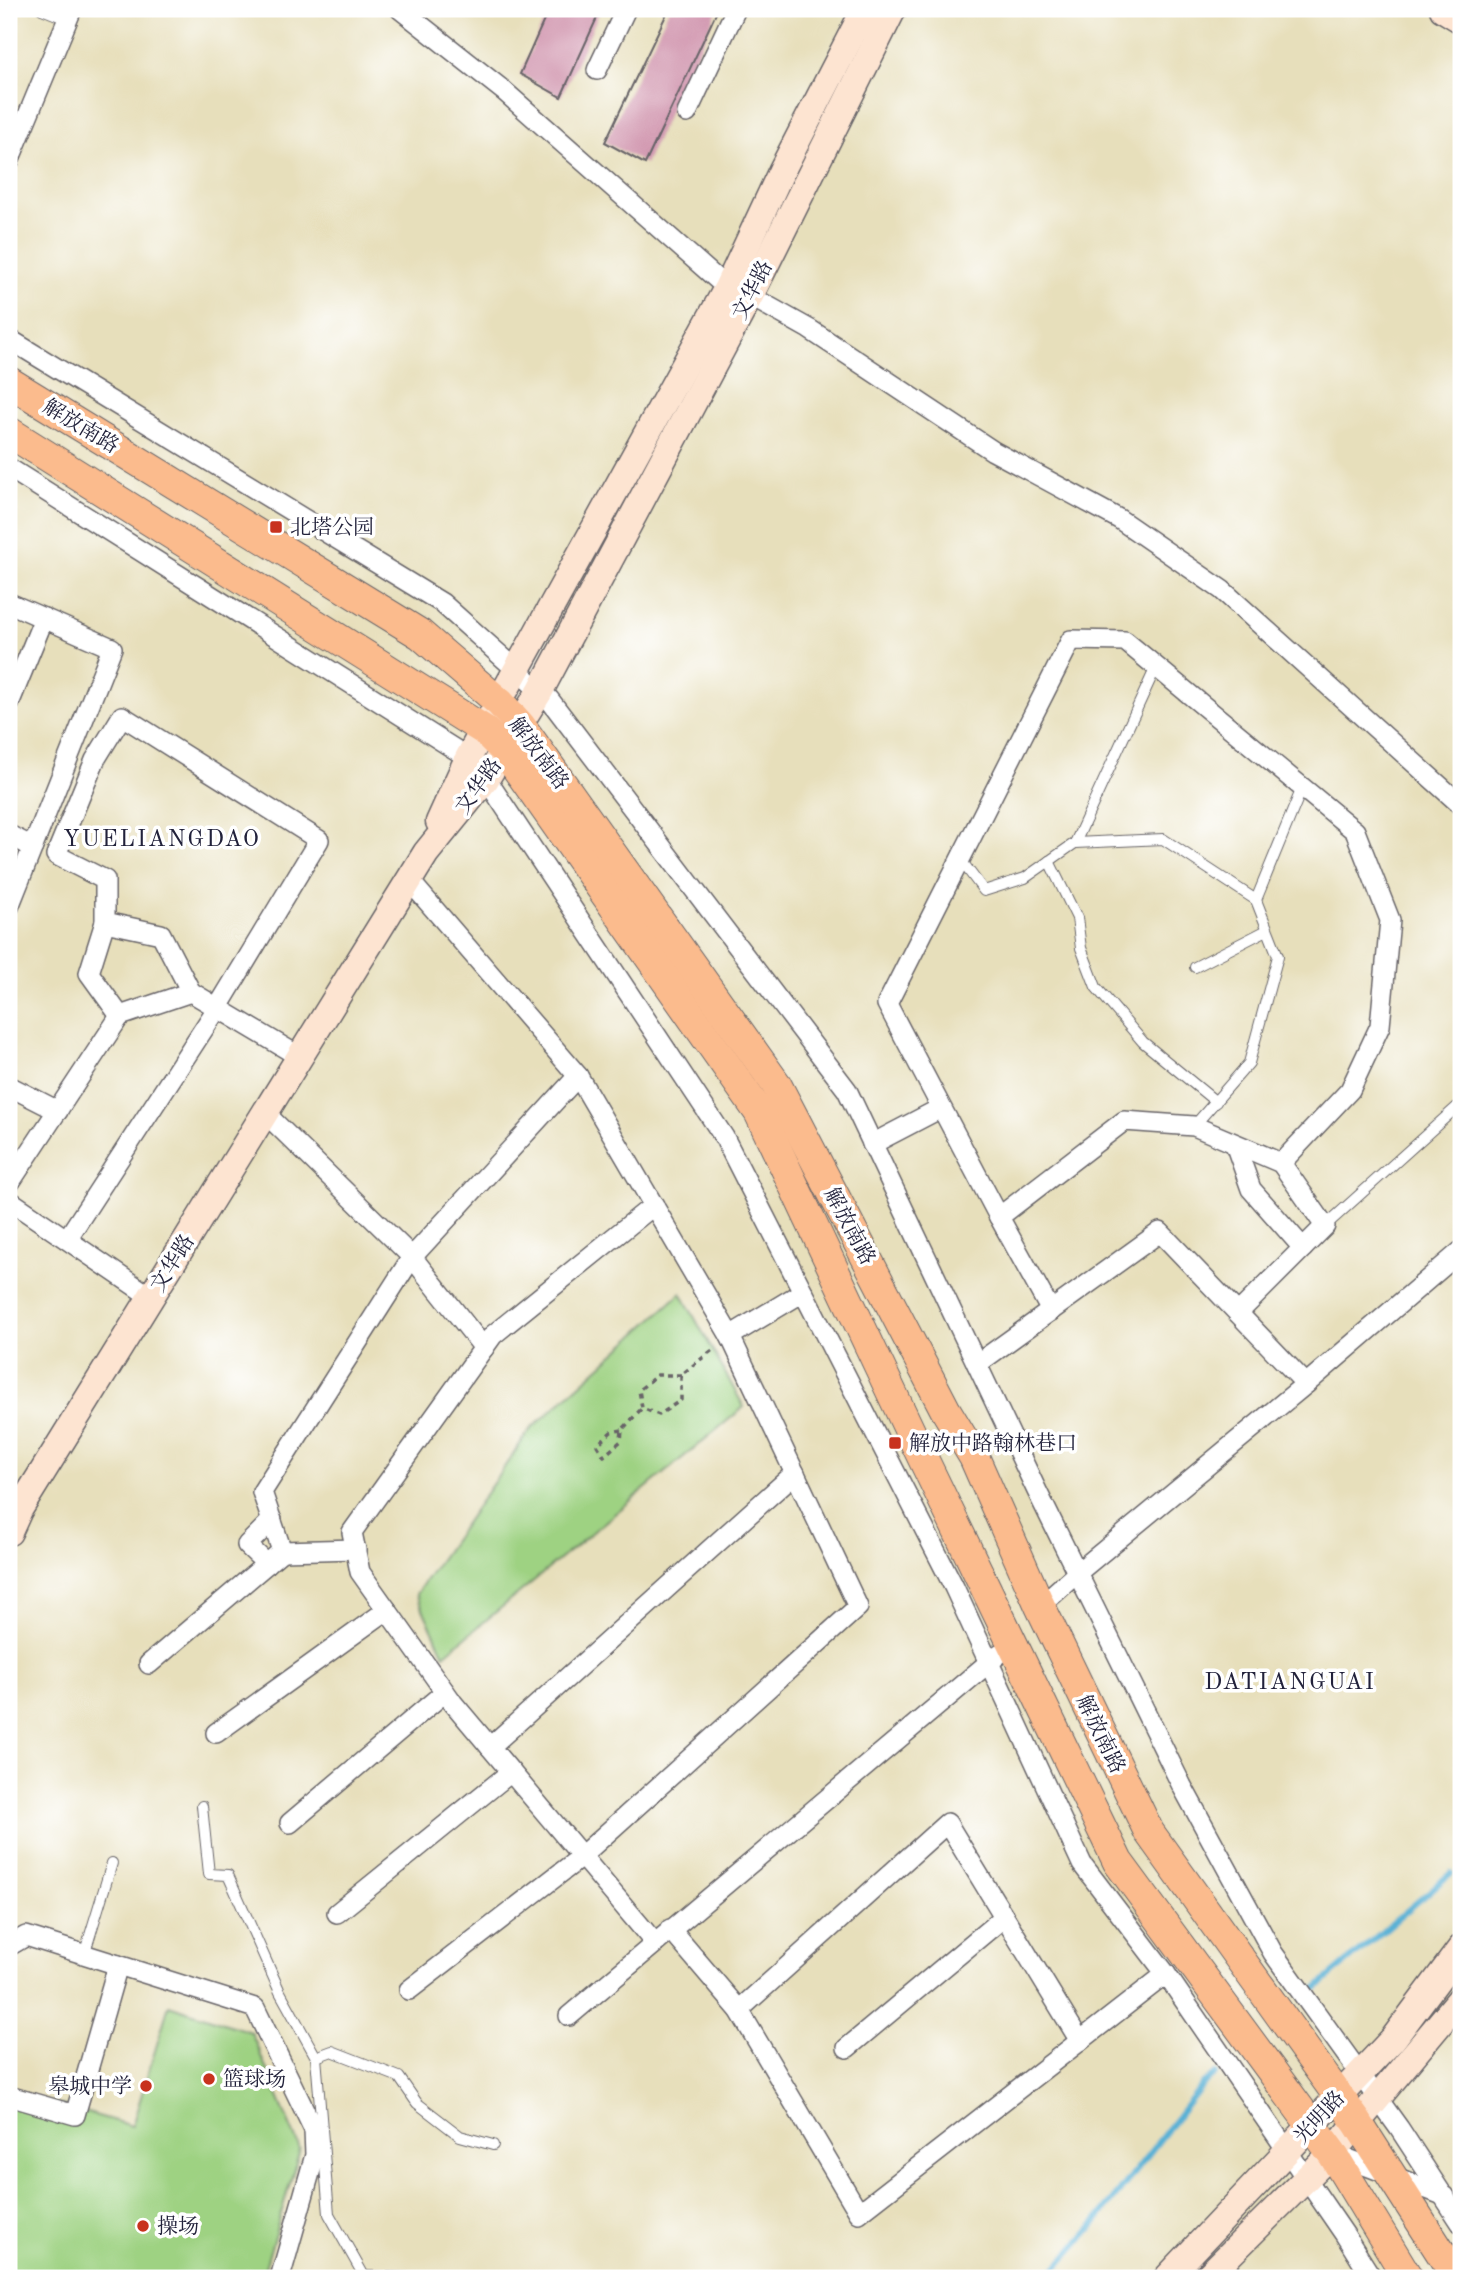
<svg xmlns="http://www.w3.org/2000/svg" width="1470" height="2287" viewBox="0 0 1470 2287" font-family="'Old Standard TT','Noto Serif SC',serif">
<rect width="100%" height="100%" fill="#fff"/>
<filter id="ink" filterUnits="userSpaceOnUse"><feTurbulence type="fractalNoise" baseFrequency=".0143" numOctaves="2"/><feDisplacementMap in="SourceGraphic" scale="14" xChannelSelector="R" yChannelSelector="G"/><feConvolveMatrix kernelMatrix="1 2 1 2 8 2 1 2 1" color-interpolation-filters="sRGB"/></filter>
<filter id="wash" filterUnits="userSpaceOnUse"><feTurbulence type="fractalNoise" baseFrequency=".00686" numOctaves="4" result="noise"/><feDisplacementMap in="SourceGraphic" scale="28" xChannelSelector="R" yChannelSelector="G"/><feGaussianBlur stdDeviation="1.57" result="paint"/><feColorMatrix in="noise" values="0 0 0 0 0 0 0 0 0 0 0 0 0 0 0 0 0 1.4 0 .05"/><feComposite in="paint" operator="in"/></filter>
<g filter="url(#wash)">
<rect width="100%" height="100%" fill="#e7dfbb"/>
<g fill="#9ed282" stroke="#607a5e" stroke-width="2">
<polygon points="681,1293 744,1407 444,1655 416,1594 530,1430"/>
<polygon points="169,2005 251,2032 300,2149 262,2278 9,2278 9,2090 132,2126"/>
</g>
<g fill="none" stroke-linecap="round" stroke-linejoin="round">
<g stroke="#58b1d5" stroke-width="6">
<polyline points="1314,1990 1451,1873"/>
<polyline points="1047,2278 1091,2228 1204,2083 1215,2074"/>
</g>
</g>
<g id="blocks">
<g fill="#d094ad">
<polygon points="549,9 601,9 561,97 520,74"/>
<polygon points="669,9 718,9 645,164 605,142"/>
</g>
</g>
</g>
<g filter="url(#ink)">
<use href="#blocks" fill-opacity="0" stroke="#676468" stroke-width="2"/>
<g fill="none" stroke-linecap="round" stroke-linejoin="round">
<defs>
<g id="lane">
<polyline points="42,9 67,19"/>
<polyline points="1075,843 1156,667"/>
<polyline points="960,859 984,891 1025,878 1075,843 1163,839 1256,900 1278,956 1249,1063 1194,1126"/>
<polyline points="1049,861 1077,918 1081,948 1096,987 1143,1042 1216,1102"/>
<polyline points="1256,900 1302,788"/>
<polyline points="1195,967 1267,930"/>
<polyline points="1325,1226 1457,1107"/>
<polyline points="202,1806 209,1874 228,1875 280,1992 316,2057 329,2214 364,2276 410,2278"/>
<polyline points="84,1955 112,1863"/>
<polyline points="316,2057 332,2051 399,2077 417,2103 460,2136 493,2145"/>
</g>
<g id="street">
<polyline points="400,9 504,91 727,288 750,296 809,329 993,451 1119,519 1222,590 1461,805"/>
<polyline points="597,70 626,9"/>
<polyline points="687,113 736,9"/>
<polyline points="9,161 72,9"/>
<polyline points="9,339 442,603 549,699 847,1090 1037,1491 1182,1786 1273,1953 1399,2128 1461,2223"/>
<polyline points="9,468 475,762 724,1137 954,1587 1082,1864 1166,1974 1345,2235 1372,2278"/>
<polyline points="9,603 112,648 9,907"/>
<polyline points="9,704 44,618"/>
<polyline points="9,835 33,847"/>
<polyline points="409,880 578,1076 730,1336 858,1607 576,1861 409,1990"/>
<polyline points="105,922 89,973 120,1016"/>
<polyline points="9,1086 58,1111"/>
<polyline points="265,1113 412,1257 484,1348"/>
<polyline points="872,1144 941,1108"/>
<polyline points="1235,1144 1251,1189 1303,1248"/>
<polyline points="9,1184 120,1016 191,992"/>
<polyline points="9,1200 151,1297"/>
<polyline points="654,1205 493,1335 352,1532 360,1572 453,1703 654,1942"/>
<polyline points="999,1217 887,1004 1071,640 1125,641 1355,831 1390,920 1380,1026 1350,1090 1281,1163"/>
<polyline points="67,1239 218,1007 319,840 122,716 95,760 56,855 105,880 105,922 161,934 191,992 300,1057"/>
<polyline points="1051,1311 999,1217 1124,1121 1194,1126 1281,1163 1325,1226 1238,1313"/>
<polyline points="730,1336 803,1292"/>
<polyline points="977,1364 1160,1232 1306,1384"/>
<polyline points="282,1551 356,1549"/>
<polyline points="267,1564 247,1545 272,1520"/>
<polyline points="1040,1606 1077,1573 1306,1384 1461,1251"/>
<polyline points="149,1664 282,1551 262,1492 412,1257 578,1076"/>
<polyline points="216,1733 387,1610"/>
<polyline points="490,1747 795,1473"/>
<polyline points="290,1823 445,1692"/>
<polyline points="337,1913 511,1772"/>
<polyline points="670,1929 739,2010 859,2213 1166,1974"/>
<polyline points="9,1946 26,1936 255,2008 314,2130 315,2155 280,2278"/>
<polyline points="739,2010 947,1823 1080,2041"/>
<polyline points="569,2016 999,1654"/>
<polyline points="847,2048 1004,1917"/>
<polyline points="9,2096 75,2115 118,1965"/>
<polyline points="1333,2153 1445,2196"/>
</g>
<g id="secondary">
<polyline points="1443,9 1461,20"/>
<polyline points="439,822 468,758 727,288 782,170 865,9"/>
<polyline points="9,1532 19,1510 426,853 486,779 540,691 750,296 893,9"/>
<polyline points="1167,2278 1393,2039 1461,1948"/>
<polyline points="1206,2278 1332,2153 1461,1998"/>
</g>
<g id="primary">
<polyline points="9,382 420,634 500,703 520,725 776,1084 945,1409 974,1457 1040,1606 1149,1832 1357,2122 1457,2278"/>
<polyline points="9,432 484,730 504,750 759,1112 916,1444 1118,1862 1332,2153 1408,2278"/>
</g>
</defs>
<use href="#lane" stroke="#676468" stroke-width="12"/>
<use href="#street" stroke="#676468" stroke-width="22"/>
<use href="#secondary" stroke="#676468" stroke-width="29"/>
<use href="#primary" stroke="#676468" stroke-width="32"/>
<g stroke="#676468" stroke-width="3.5" stroke-dasharray="5 5" stroke-linecap="butt">
<polyline points="681,1375 657,1375 639,1390 642,1408 659,1415 681,1400 681,1375 715,1348"/>
<polyline points="622,1430 611,1432 597,1445 604,1456 621,1441 622,1430 642,1408"/>
</g>
<use href="#lane" stroke="#fff" stroke-width="10"/>
<use href="#street" stroke="#fff" stroke-width="19"/>
<use href="#secondary" stroke="#fde4d1" stroke-width="26"/>
<use href="#primary" stroke="#fbbb8d" stroke-width="30"/>
</g>
</g>
<g fill="#c8321e" stroke="#fff" stroke-width="2.5">
<rect x="269" y="520" width="14" height="14" rx="3.5"/>
<rect x="888" y="1436" width="14" height="14" rx="3.5"/>
<circle cx="209" cy="2079" r="7"/>
<circle cx="146" cy="2086" r="7"/>
<circle cx="143" cy="2226" r="7"/>
</g>
<g text-anchor="middle" stroke-width="7" stroke-linejoin="round" paint-order="stroke">
<g font-size="21" fill="#22223b" stroke="#fff">
<text transform="translate(752 290) rotate(-63)" y="7">文华路</text>
<text transform="translate(81 426) rotate(31)" y="7">解放南路</text>
<text transform="translate(539 753) rotate(53)" y="7">解放南路</text>
<text transform="translate(478 786) rotate(-54)" y="7">文华路</text>
<text transform="translate(850 1226) rotate(62)" y="7">解放南路</text>
<text transform="translate(172 1263) rotate(-58)" y="7">文华路</text>
<text transform="translate(1101 1734) rotate(64)" y="7">解放南路</text>
<text transform="translate(1319 2117) rotate(-47)" y="7">光明路</text>
</g>
<g font-size="21" fill="#22223b" stroke="#fff" text-anchor="start">
<text x="290" y="534">北塔公园</text>
<text x="909" y="1450">解放中路翰林巷口</text>
<text x="223" y="2086">篮球场</text>
<text x="132" y="2093" text-anchor="end">皋城中学</text>
<text x="157" y="2233">操场</text>
</g>
<g font-size="23" letter-spacing="2" fill="#22223b" stroke="#fff">
<text x="162" y="846">YUELIANGDAO</text>
<text x="1290" y="1689">DATIANGUAI</text>
</g>
</g>
<rect width="1470" height="2287" fill="none" stroke="#fff" stroke-width="35"/>
</svg>
